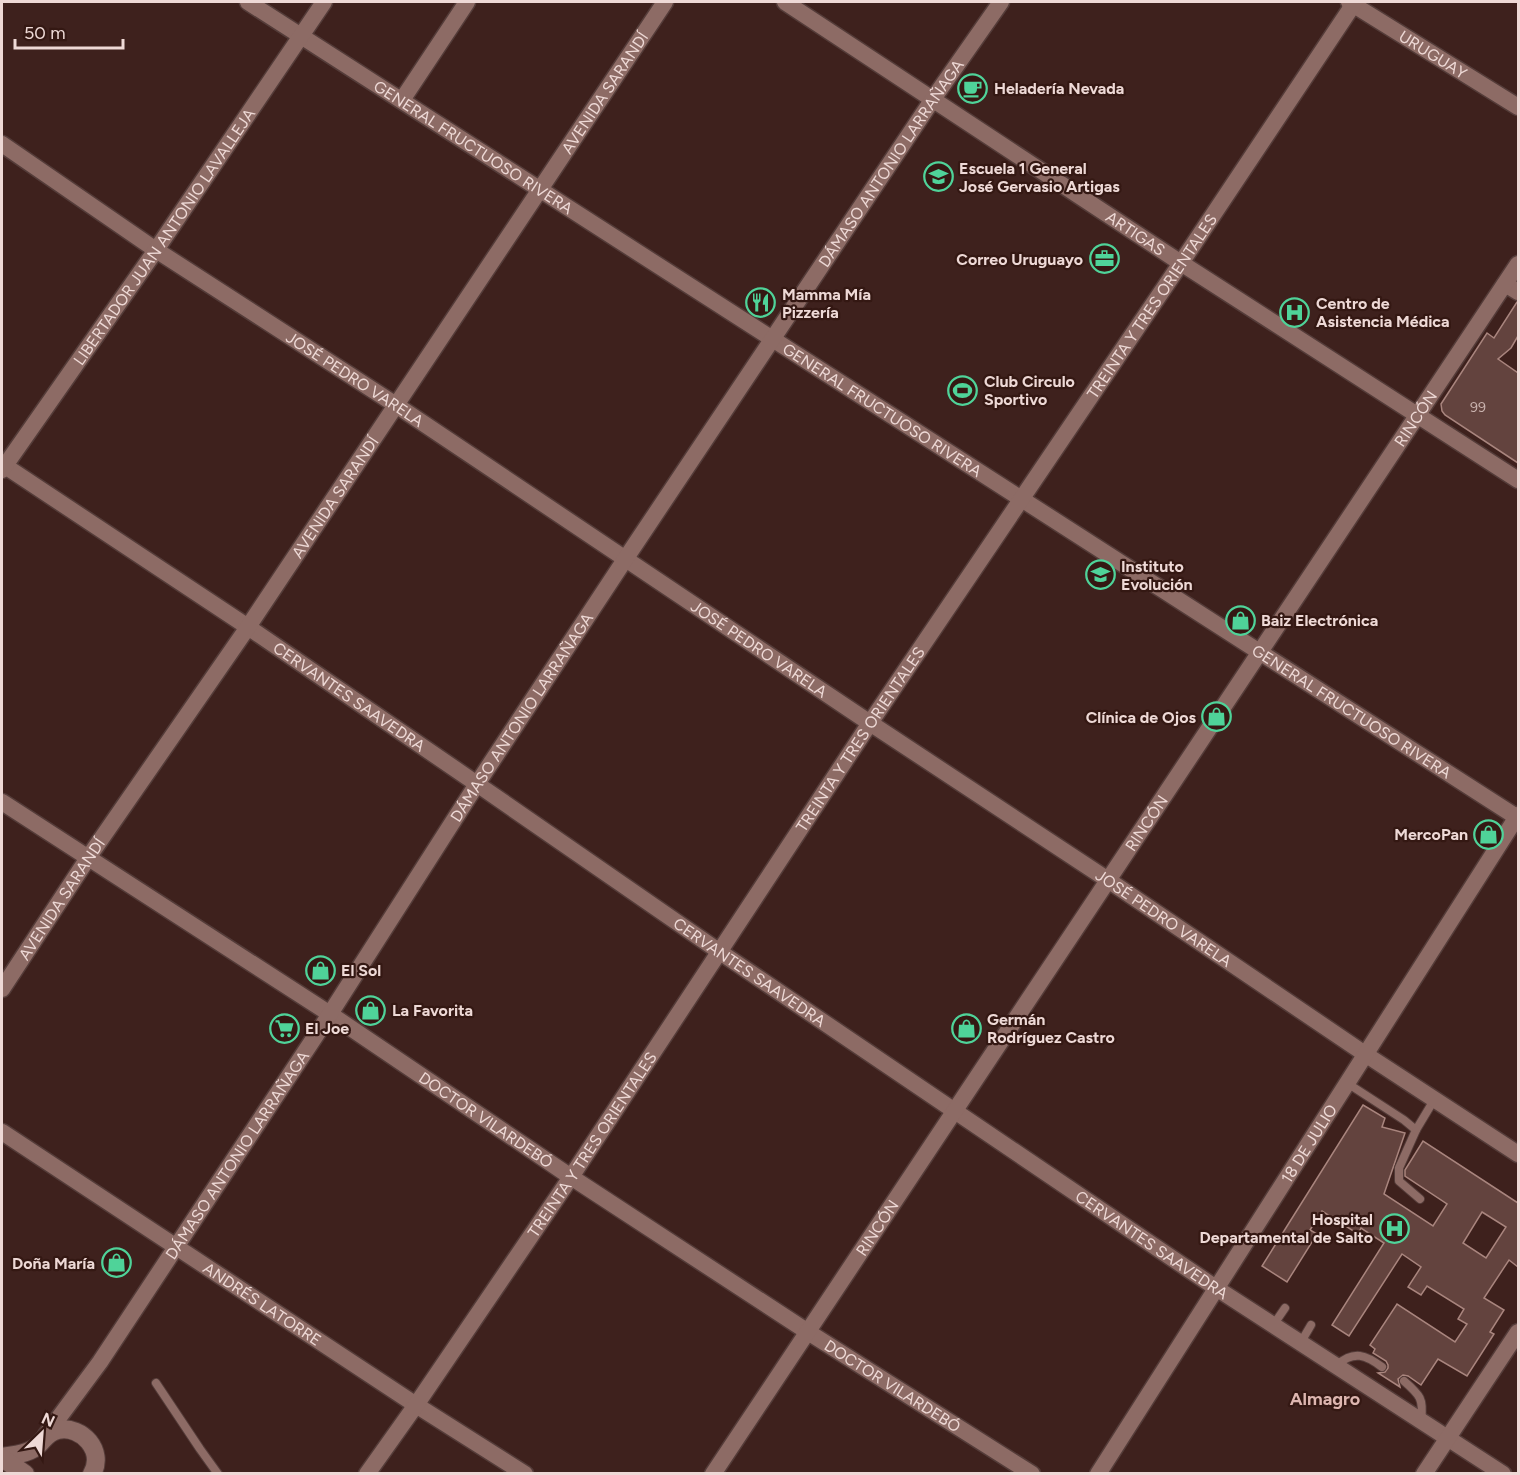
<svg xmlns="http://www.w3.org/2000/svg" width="1520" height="1475" viewBox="0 0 1520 1475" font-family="Figtree,sans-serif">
<rect width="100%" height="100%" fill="#3e211d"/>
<g fill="#63433e" stroke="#a9857e" stroke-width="1.5" fill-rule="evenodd">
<polygon points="1517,302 1518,302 1518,336 1511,348 1498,359 1518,373 1518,463 1445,415 1442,411 1441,404 1487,333 1494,338"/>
<path d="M1363,1105l22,13 -3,9 23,6 -21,61 49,32 14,-22 -42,-28v-6l18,-29 95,62v64l-9,-7 -25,38 20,12 -14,22 4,2 -27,42 -29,-17 -17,26 -13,-9 -5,-1 -5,4 2,8 -22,-14 7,-1 3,-4v-3l-2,-4 -13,-8 2,-4 -5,-4 27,-41 58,38 12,-18 -9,-5 6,-10 -37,-23 -6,9 -13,-8 13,-20 -19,-13 -53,82 -17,-11 52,-82 -23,-15 -3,6 -36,-23 -12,19 7,4 -30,48 -25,-16zM1482,1212l24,15 -20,31 -23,-15z"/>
</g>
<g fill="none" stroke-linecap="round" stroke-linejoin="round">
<defs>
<g id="lane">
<polyline points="1347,1083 1404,1120 1416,1130 1399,1168 1399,1181 1420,1199"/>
<polyline points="1416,1130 1434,1100"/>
<polyline points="1274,1324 1285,1308"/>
<polyline points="1301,1342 1311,1325"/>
<path d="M1337,1365c17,-15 29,-10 45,2"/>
<path d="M1404,1381c16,14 20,18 17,39"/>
<polyline points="156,1383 200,1449 218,1474"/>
</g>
<g id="street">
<path id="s1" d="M248,2l1270,816"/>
<path id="s2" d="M785,2l396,261 337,217"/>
<path id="s3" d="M1349,2l169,105"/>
<polyline points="402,100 467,2"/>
<path id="s4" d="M2,144l154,106 240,155 474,318 238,157 257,174 153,100"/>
<polyline points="1505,284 1518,292"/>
<path id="s5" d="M2,464l246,163 229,157 243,168 496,336 287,186"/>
<path id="s6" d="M2,470l154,-220 168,-248"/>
<path id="s7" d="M2,802l328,212 241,163 237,155 224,142"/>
<path id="s8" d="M2,989l86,-131 160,-231 417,-625"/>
<path id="s9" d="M2,1132l414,273 109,69"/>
<path id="s10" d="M46,1435l54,-73 230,-348 147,-230 149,-226 307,-459 68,-97"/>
<path id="s11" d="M367,1474l49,-69 155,-228 299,-454 311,-460 174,-261"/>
<path id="s12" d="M713,1474l805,-1210"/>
<path id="s13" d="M1098,1474l420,-659"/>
<polyline points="1424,1474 1518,1332"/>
</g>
<g id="secondary">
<path d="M2,1457c10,-2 21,-2 31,-8 10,-5 12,-17 25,-19 24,-5 47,21 34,44"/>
<polyline points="2,1458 25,1474"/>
</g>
</defs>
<use href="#lane" stroke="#543c39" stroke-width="10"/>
<use href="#street" stroke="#543c39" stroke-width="19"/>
<use href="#secondary" stroke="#543c39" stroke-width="20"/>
<use href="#lane" stroke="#8d6b65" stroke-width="8"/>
<use href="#street" stroke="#8d6b65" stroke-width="16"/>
<use href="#secondary" stroke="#8d6b65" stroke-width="18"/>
</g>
<defs>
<symbol id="cafe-ring" viewBox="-11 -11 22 22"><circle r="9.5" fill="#341813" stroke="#4fd399" stroke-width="1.5"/><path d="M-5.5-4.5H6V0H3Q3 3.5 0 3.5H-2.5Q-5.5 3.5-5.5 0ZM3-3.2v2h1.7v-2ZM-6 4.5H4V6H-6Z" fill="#4fd399"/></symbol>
<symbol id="school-ring" viewBox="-11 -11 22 22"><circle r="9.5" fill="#341813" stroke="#4fd399" stroke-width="1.5"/><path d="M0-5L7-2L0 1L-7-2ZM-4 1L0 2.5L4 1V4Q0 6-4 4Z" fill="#4fd399"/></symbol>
<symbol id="office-ring" viewBox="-11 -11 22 22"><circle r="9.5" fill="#341813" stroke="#4fd399" stroke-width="1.5"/><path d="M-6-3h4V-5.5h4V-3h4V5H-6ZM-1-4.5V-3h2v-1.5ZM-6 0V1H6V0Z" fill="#4fd399"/></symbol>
<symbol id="restaurant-ring" viewBox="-11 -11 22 22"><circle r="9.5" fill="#341813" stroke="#4fd399" stroke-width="1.5"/><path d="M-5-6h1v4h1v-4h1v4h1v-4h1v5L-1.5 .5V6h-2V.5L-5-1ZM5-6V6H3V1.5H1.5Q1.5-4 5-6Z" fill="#4fd399"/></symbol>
<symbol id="hospital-ring" viewBox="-11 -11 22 22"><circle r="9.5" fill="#341813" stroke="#4fd399" stroke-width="1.5"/><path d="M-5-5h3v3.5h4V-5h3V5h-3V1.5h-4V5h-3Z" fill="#4fd399"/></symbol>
<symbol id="stadium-ring" viewBox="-11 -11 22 22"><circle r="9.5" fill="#341813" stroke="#4fd399" stroke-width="1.5"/><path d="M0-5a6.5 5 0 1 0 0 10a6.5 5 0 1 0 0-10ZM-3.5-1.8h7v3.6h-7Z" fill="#4fd399"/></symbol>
<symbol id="shop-ring" viewBox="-11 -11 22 22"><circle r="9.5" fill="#341813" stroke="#4fd399" stroke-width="1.5"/><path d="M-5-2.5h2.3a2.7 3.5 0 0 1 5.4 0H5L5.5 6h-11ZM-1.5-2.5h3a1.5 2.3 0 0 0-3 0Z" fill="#4fd399"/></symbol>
<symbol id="supermarket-ring" viewBox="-11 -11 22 22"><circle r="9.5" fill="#341813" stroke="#4fd399" stroke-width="1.5"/><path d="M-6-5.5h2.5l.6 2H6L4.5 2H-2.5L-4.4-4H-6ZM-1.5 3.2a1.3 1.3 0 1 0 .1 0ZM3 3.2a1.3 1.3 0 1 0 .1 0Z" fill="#4fd399"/></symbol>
</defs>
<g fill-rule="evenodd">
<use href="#cafe-ring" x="956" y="72" width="33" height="33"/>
<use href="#school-ring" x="922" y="160" width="33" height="33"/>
<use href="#office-ring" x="1088" y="242" width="33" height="33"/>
<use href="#restaurant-ring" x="744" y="286" width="33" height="33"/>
<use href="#hospital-ring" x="1278" y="296" width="33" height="33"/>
<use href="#stadium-ring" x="946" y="374" width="33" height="33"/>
<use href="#school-ring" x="1084" y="558" width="33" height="33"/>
<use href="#shop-ring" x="1224" y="604" width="33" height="33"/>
<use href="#shop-ring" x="1200" y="700" width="33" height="33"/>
<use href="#shop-ring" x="1472" y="818" width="33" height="33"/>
<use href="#shop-ring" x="304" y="954" width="33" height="33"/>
<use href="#shop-ring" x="354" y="994" width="33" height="33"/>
<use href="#supermarket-ring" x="268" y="1012" width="33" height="33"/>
<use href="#shop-ring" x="950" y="1012" width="33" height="33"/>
<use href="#hospital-ring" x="1378" y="1212" width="33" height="33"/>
<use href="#shop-ring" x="100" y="1246" width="33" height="33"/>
</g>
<g text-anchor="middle" stroke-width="4.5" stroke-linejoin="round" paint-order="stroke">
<g font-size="14" fill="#cbb4b0">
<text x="1478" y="412">99</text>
</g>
<g font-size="16" fill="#eed9d6" stroke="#341813">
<text dy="6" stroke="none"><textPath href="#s3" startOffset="99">URUGUAY</textPath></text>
<text dy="6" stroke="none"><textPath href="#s8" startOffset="1080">AVENIDA SARANDÍ</textPath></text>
<text dy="6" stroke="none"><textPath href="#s1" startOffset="268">GENERAL FRUCTUOSO RIVERA</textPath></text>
<text dy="6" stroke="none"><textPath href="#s10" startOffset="1527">DÁMASO ANTONIO LARRAÑAGA</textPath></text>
<text dy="6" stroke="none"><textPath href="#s2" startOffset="420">ARTIGAS</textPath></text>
<text dy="6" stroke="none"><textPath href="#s6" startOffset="284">LIBERTADOR JUAN ANTONIO LAVALLEJA</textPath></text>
<text dy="6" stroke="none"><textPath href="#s11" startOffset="1407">TREINTA Y TRES ORIENTALES</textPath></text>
<text dy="6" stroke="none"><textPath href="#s4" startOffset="424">JOSÉ PEDRO VARELA</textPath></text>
<text dy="6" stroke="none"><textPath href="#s1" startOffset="754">GENERAL FRUCTUOSO RIVERA</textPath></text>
<text dy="6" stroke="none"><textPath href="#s12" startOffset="1268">RINCÓN</textPath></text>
<text dy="6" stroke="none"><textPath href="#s8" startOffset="594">AVENIDA SARANDÍ</textPath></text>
<text dy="6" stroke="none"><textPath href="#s4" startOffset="910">JOSÉ PEDRO VARELA</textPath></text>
<text dy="6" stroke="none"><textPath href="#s5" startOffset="418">CERVANTES SAAVEDRA</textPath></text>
<text dy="6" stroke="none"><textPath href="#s1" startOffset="1312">GENERAL FRUCTUOSO RIVERA</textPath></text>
<text dy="6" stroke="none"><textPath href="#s10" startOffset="861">DÁMASO ANTONIO LARRAÑAGA</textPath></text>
<text dy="6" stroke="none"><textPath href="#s11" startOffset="885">TREINTA Y TRES ORIENTALES</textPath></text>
<text dy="6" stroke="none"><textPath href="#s12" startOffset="782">RINCÓN</textPath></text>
<text dy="6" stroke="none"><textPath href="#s8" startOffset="108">AVENIDA SARANDÍ</textPath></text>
<text dy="6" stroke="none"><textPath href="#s4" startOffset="1396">JOSÉ PEDRO VARELA</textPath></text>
<text dy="6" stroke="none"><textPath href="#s5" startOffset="904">CERVANTES SAAVEDRA</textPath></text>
<text dy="6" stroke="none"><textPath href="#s7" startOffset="579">DOCTOR VILARDEBÓ</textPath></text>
<text dy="6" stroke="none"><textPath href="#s13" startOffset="392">18 DE JULIO</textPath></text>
<text dy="6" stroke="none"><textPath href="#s11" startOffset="399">TREINTA Y TRES ORIENTALES</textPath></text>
<text dy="6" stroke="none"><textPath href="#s10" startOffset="339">DÁMASO ANTONIO LARRAÑAGA</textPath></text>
<text dy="6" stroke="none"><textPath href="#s12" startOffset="296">RINCÓN</textPath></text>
<text dy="6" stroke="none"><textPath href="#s5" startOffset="1390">CERVANTES SAAVEDRA</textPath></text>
<text dy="6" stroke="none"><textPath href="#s9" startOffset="312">ANDRÉS LATORRE</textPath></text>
<text dy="6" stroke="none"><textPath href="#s7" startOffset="1065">DOCTOR VILARDEBÓ</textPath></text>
</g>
<g font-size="16" font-weight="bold" fill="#eed9d6" stroke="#341813" text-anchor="start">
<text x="994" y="94">Heladería Nevada</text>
<text x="959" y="174">Escuela 1 General<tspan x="959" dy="18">José Gervasio Artigas</tspan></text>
<text x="1083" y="265" text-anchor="end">Correo Uruguayo</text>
<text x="782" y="300">Mamma Mía<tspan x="782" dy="18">Pizzería</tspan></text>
<text x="1316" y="309">Centro de<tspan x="1316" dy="18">Asistencia Médica</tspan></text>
<text x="984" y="387">Club Circulo<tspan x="984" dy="18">Sportivo</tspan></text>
<text x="1121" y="572">Instituto<tspan x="1121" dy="18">Evolución</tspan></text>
<text x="1261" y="626">Baiz Electrónica</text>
<text x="1196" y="723" text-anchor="end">Clínica de Ojos</text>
<text x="1468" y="840" text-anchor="end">MercoPan</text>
<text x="341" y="976">El Sol</text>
<text x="392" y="1016">La Favorita</text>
<text x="987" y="1025">Germán<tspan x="987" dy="18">Rodríguez Castro</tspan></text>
<text x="305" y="1034">El Joe</text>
<text x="1373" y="1225" text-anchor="end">Hospital<tspan x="1373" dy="18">Departamental de Salto</tspan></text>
<text x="95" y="1269" text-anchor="end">Doña María</text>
</g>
<g font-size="18" font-weight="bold" fill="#ddb6b0" stroke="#341813">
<text x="1325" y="1405">Almagro</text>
</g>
</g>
<rect width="1520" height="1475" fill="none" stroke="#eed9d6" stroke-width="6"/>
<g transform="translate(42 1433) rotate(25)" stroke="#341813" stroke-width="4.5" paint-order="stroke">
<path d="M0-4.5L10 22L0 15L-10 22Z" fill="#eed9d6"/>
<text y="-9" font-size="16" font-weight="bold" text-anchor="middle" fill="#eed9d6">N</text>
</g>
<path d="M15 39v9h108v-9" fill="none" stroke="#eed9d6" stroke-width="3"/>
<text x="24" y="39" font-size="18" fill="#eed9d6" stroke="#341813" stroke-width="4.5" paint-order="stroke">50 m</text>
</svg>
